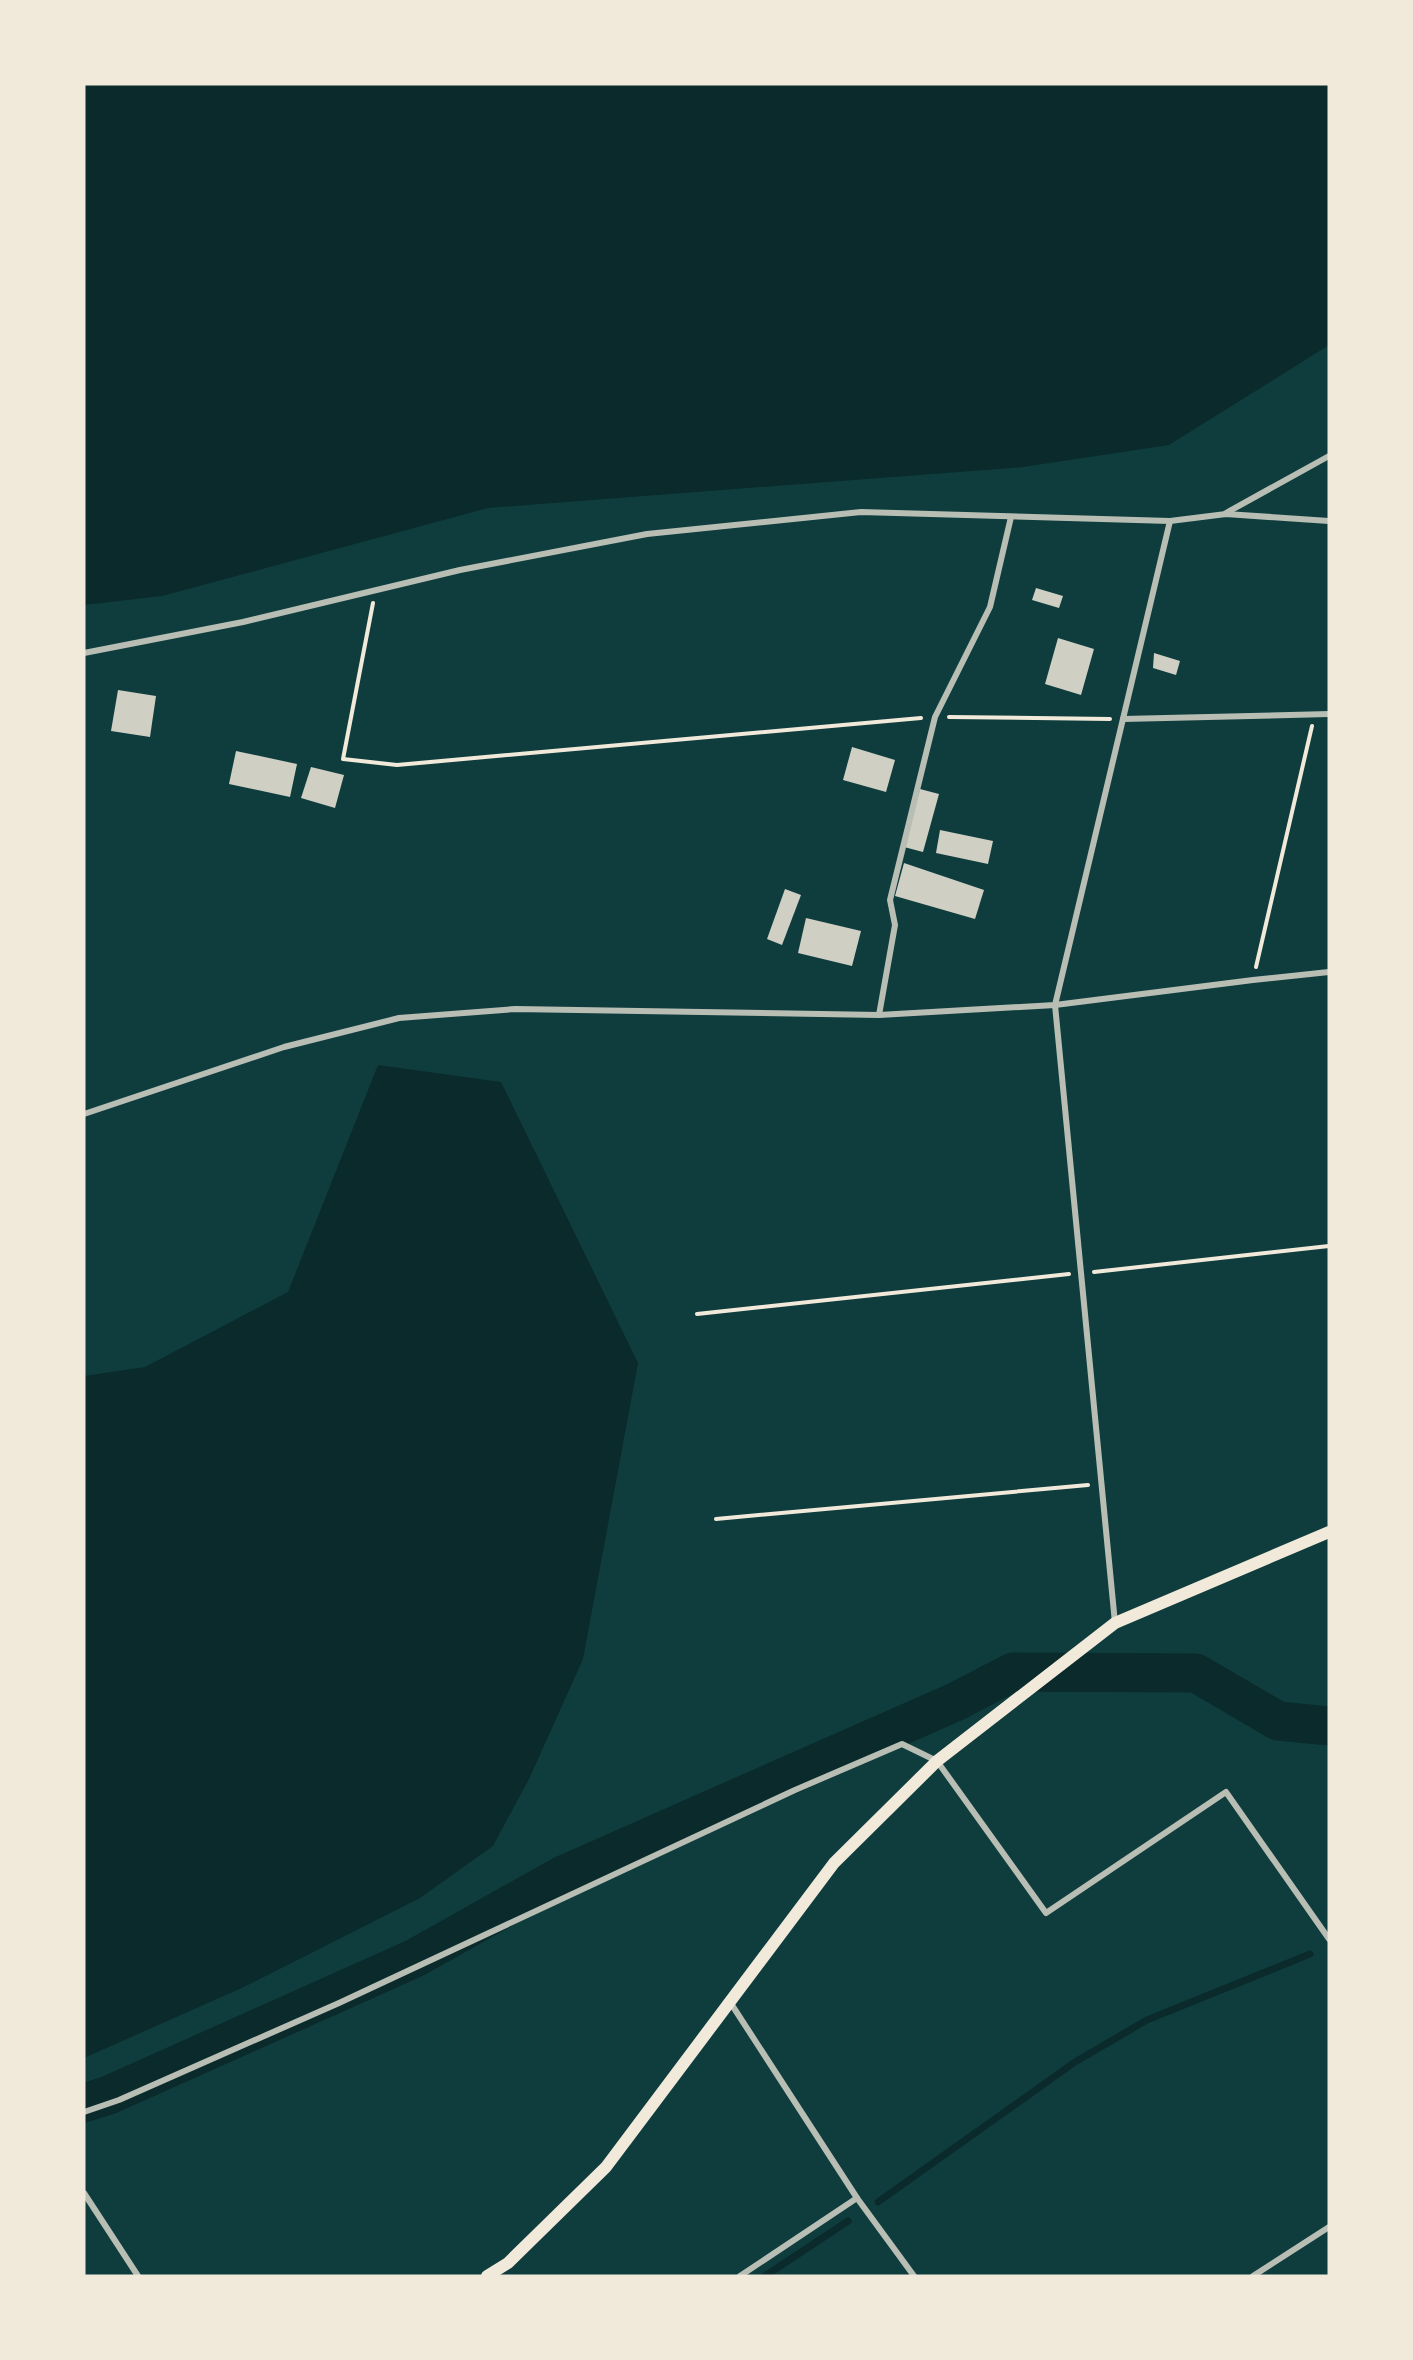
<svg xmlns="http://www.w3.org/2000/svg" width="1413" height="2360" viewBox="0 0 1413 2360" font-family="'DM Sans',sans-serif">
<rect width="100%" height="100%" fill="#0f3d3e"/>
<g fill="#0a2a2b">
<polygon points="84,84 1329,84 1329,345 1169,445 1023,467 488,508 162,596 84,605"/>
<polygon points="378,1065 501,1082 638,1363 583,1659 529,1779 493,1846 420,1898 244,1987 84,2058 84,1376 145,1367 288,1292"/>
</g>
<g fill="none" stroke-linecap="round" stroke-linejoin="round">
<g stroke="#0a2a2b" stroke-width="7">
<polyline points="878,2202 1075,2062 1147,2020 1310,1954"/>
<polyline points="765,2276 848,2221"/>
</g>
<polyline stroke="#0a2a2b" stroke-width="39" points="84,2103 109,2095 415,1958 563,1875 955,1702 1013,1672 1196,1673 1278,1721 1329,1726"/>
</g>
<g fill="#cfcfc3">
<polygon points="1036,588 1063,596 1059,608 1032,600"/>
<polygon points="1058,638 1094,649 1081,695 1045,684"/>
<polygon points="1154,653 1180,661 1176,675 1153,668"/>
<polygon points="118,690 156,696 150,737 111,731"/>
<polygon points="852,747 895,760 886,792 843,780"/>
<polygon points="236,751 297,764 290,797 229,784"/>
<polygon points="311,767 344,775 335,808 301,798"/>
<polygon points="920,789 939,794 923,852 904,847"/>
<polygon points="940,830 993,841 988,864 936,853"/>
<polygon points="904,863 984,890 975,919 895,896"/>
<polygon points="785,889 801,895 782,945 767,939"/>
<polygon points="806,918 861,931 852,966 798,953"/>
</g>
<g fill="none" stroke-linecap="round" stroke-linejoin="round">
<g stroke="#f1e9da" stroke-width="4">
<polyline points="373,603 343,759 397,765 921,718"/>
<polyline points="949,717 1110,719"/>
<polyline points="1256,967 1312,726"/>
<polyline points="1094,1272 1329,1246"/>
<polyline points="697,1314 1069,1274"/>
<polyline points="716,1519 1088,1485"/>
</g>
<g stroke="#b8beb3" stroke-width="6">
<polyline points="1226,513 1329,456"/>
<polyline points="84,653 243,622 460,570 647,534 861,512 1170,521 1226,514 1329,521"/>
<polyline points="1123,719 1329,714"/>
<polyline points="879,1015 895,925 890,900 935,717 990,607 1011,517"/>
<polyline points="84,1114 284,1047 399,1018 515,1009 879,1015 1055,1005 1253,980 1329,972"/>
<polyline points="1115,1623 1055,1005 1170,521"/>
<polyline points="730,2002 857,2198 914,2276"/>
<polyline points="84,2112 119,2100 339,2003 795,1790 902,1744 937,1761 1046,1913 1226,1792 1329,1939"/>
<polyline points="84,2193 138,2276"/>
<polyline points="740,2276 857,2198"/>
<polyline points="1253,2276 1329,2227"/>
</g>
<polyline stroke="#f1e9da" stroke-width="12" points="487,2276 508,2263 606,2167 834,1863 937,1761 1115,1623 1329,1532"/>
</g>
<rect width="1413" height="2360" fill="none" stroke="#f1e9da" stroke-width="171"/>
</svg>
